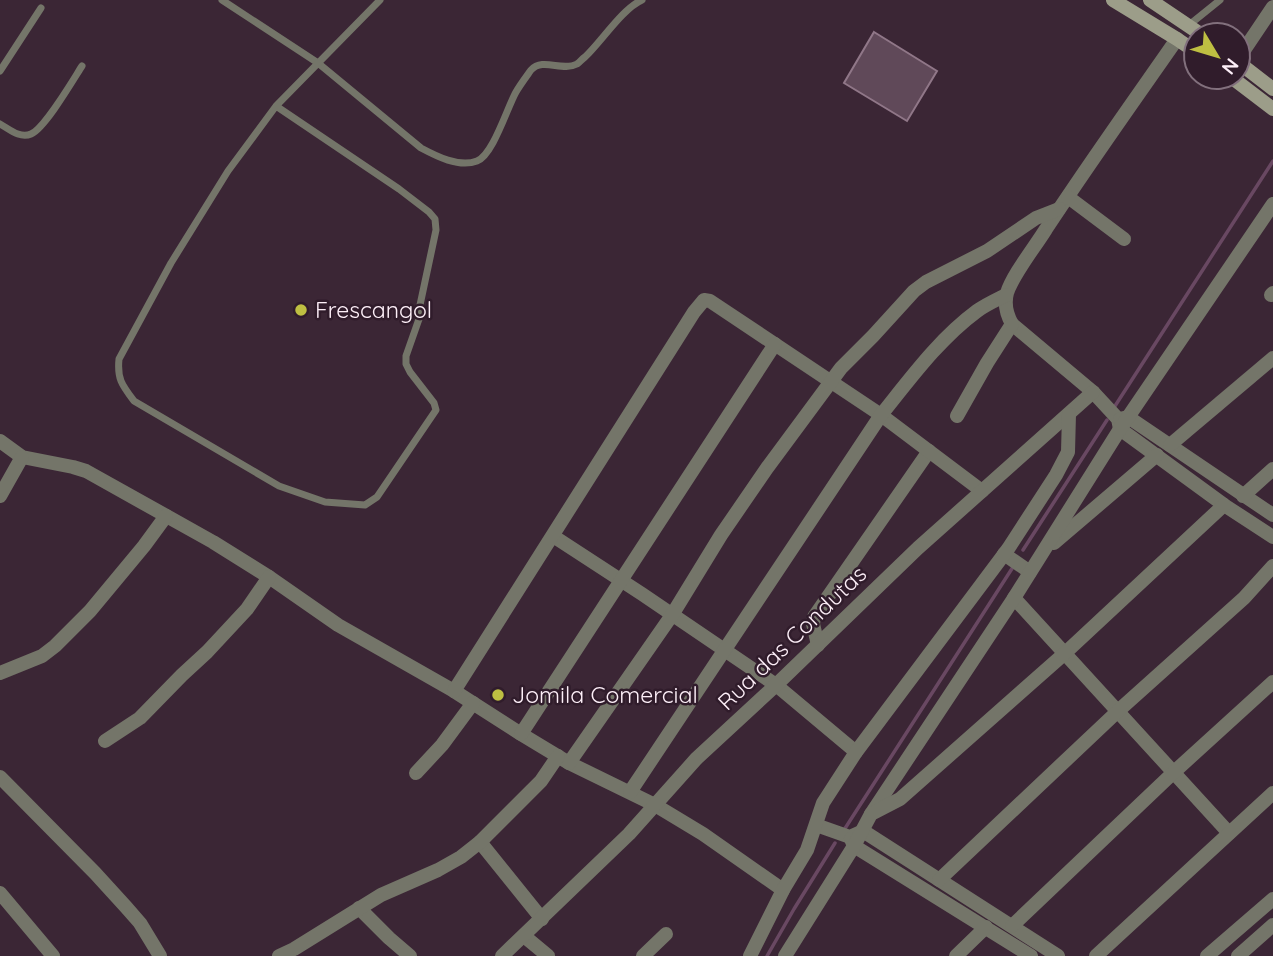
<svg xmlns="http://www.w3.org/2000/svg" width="1273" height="956" viewBox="0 0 1273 956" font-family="Quicksand,sans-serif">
<rect width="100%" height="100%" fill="#3b2635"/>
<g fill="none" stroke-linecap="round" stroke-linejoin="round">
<g stroke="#694862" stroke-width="3.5">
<polyline points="1115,406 1273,161"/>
<polyline points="1023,550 1107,420"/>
<polyline points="844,830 1013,567"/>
<polyline points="767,956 794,909 835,843"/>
</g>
</g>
<polygon fill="#604959" stroke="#907788" stroke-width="2" points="874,32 937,71 907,121 844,83"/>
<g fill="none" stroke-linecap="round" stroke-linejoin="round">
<g stroke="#747569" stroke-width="7">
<path d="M222,0l96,63 103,85c15,8 38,20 56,13 16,-6 30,-53 39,-69 4,-7 10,-15 15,-22 12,-13 31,2 46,-6 3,-2 5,-5 8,-7 17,-16 37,-48 57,-57"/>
<polyline points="1189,25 1220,0"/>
<polyline points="0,71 41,8"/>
<path d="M276,106l123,83 30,23 6,7 1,11 -16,75 -1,14 -13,37v8l4,8 24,31 2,7 -59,87 -12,8 -40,-3 -46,-16 -145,-85c-12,-16 -17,-22 -15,-42l52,-96 57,-92 48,-65 104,-106"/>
<path d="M0,124c9,5 20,15 31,10 14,-6 42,-54 51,-68"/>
</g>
<g stroke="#747569" stroke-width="14">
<path d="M1177,39c-44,63 -89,126 -131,190 -11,18 -33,45 -39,64 -3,11 0,22 5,31l81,68 25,27 2,10 104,76 49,32"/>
<polyline points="1238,59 1273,7"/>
<polyline points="1068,197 1124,239"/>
<polyline points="1271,295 1273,293"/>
<polyline points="957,416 987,363 1012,324"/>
<polyline points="1120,419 1128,417 1273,515"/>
<polyline points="0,441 22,457 73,467 86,471 213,542 269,577 338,625 454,691 521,734 569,763 655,805 703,834 783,890"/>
<polyline points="1170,445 1273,358"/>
<polyline points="0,496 22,457"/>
<polyline points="1243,496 1273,469"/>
<polyline points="553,536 642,594 776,685 856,752"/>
<polyline points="1054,543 1157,455"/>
<polyline points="1004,554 1030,572"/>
<polyline points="1014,598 1229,833"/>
<polyline points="818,645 813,624 814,617 929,451"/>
<polyline points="0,673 42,656 55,646 90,611 144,546 166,516"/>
<polyline points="454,691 694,312 704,300 710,301 881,415 982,491"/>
<polyline points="521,734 775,344"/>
<polyline points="105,741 140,718 182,675 207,652 247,609 269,577"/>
<polyline points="569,763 672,615 721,535 767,468 841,368 873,336 914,291 926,282 987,251 1036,218 1059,209"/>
<polyline points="416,773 442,745 473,703"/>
<polyline points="0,777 95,873 126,907 140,923 160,956"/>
<path d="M630,792l251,-377c29,-36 58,-76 96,-104 8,-6 19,-11 29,-16"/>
<polyline points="871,814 1014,598 1120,429 1273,204"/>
<polyline points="816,825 850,837 859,833"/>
<polyline points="863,831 1058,956"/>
<polyline points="851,839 854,846 1031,956"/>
<polyline points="480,842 542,919"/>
<polyline points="939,880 1118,711 1244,598 1273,566"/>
<polyline points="0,893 53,956"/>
<polyline points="359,908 389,938 410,956"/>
<polyline points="1012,926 1174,772 1273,682"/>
<polyline points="524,936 548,956"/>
<polyline points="279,956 294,949 381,895 438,870 461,857 480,842 541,781 558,756"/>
<polyline points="502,956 629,834 696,759 776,685 918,548 1093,392"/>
<polyline points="643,956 666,934"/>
<polyline points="750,956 783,890 807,850 823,803 856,752 1008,549 1056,475 1068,452 1069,414"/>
<polyline points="785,956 854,846 871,814 900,799 1064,654 1224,505"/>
<polyline points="956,956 986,927"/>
<polyline points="1096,956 1273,793"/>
<polyline points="1207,956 1273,899"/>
<polyline points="1238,956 1273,925"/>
</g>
<g stroke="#9c9d89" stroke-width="14">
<polyline points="1113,0 1177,39 1196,52"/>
<polyline points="1150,0 1202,35"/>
<polyline points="1238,62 1273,89"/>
<polyline points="1231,77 1273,109"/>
</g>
</g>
<g fill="#bebf42" stroke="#301c2b" stroke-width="2.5">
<circle cx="301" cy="310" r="7"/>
<circle cx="498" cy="695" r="7"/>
</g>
<g text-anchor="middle" stroke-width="5" stroke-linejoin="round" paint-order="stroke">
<g font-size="23" fill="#fdeff8" stroke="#301c2b" text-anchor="start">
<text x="315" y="318">Frescangol</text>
<text x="512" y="703">Jomila Comercial</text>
</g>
<g font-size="23" fill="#fdeff8" stroke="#301c2b">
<text transform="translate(792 638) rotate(-44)" y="8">Rua das Condutas</text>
</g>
</g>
<g transform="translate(1217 56) rotate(128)"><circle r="33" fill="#301c2b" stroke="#82707d" stroke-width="2"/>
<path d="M0-5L12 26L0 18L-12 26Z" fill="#bebf42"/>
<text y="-10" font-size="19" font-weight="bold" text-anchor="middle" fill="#fdeff8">N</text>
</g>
</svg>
